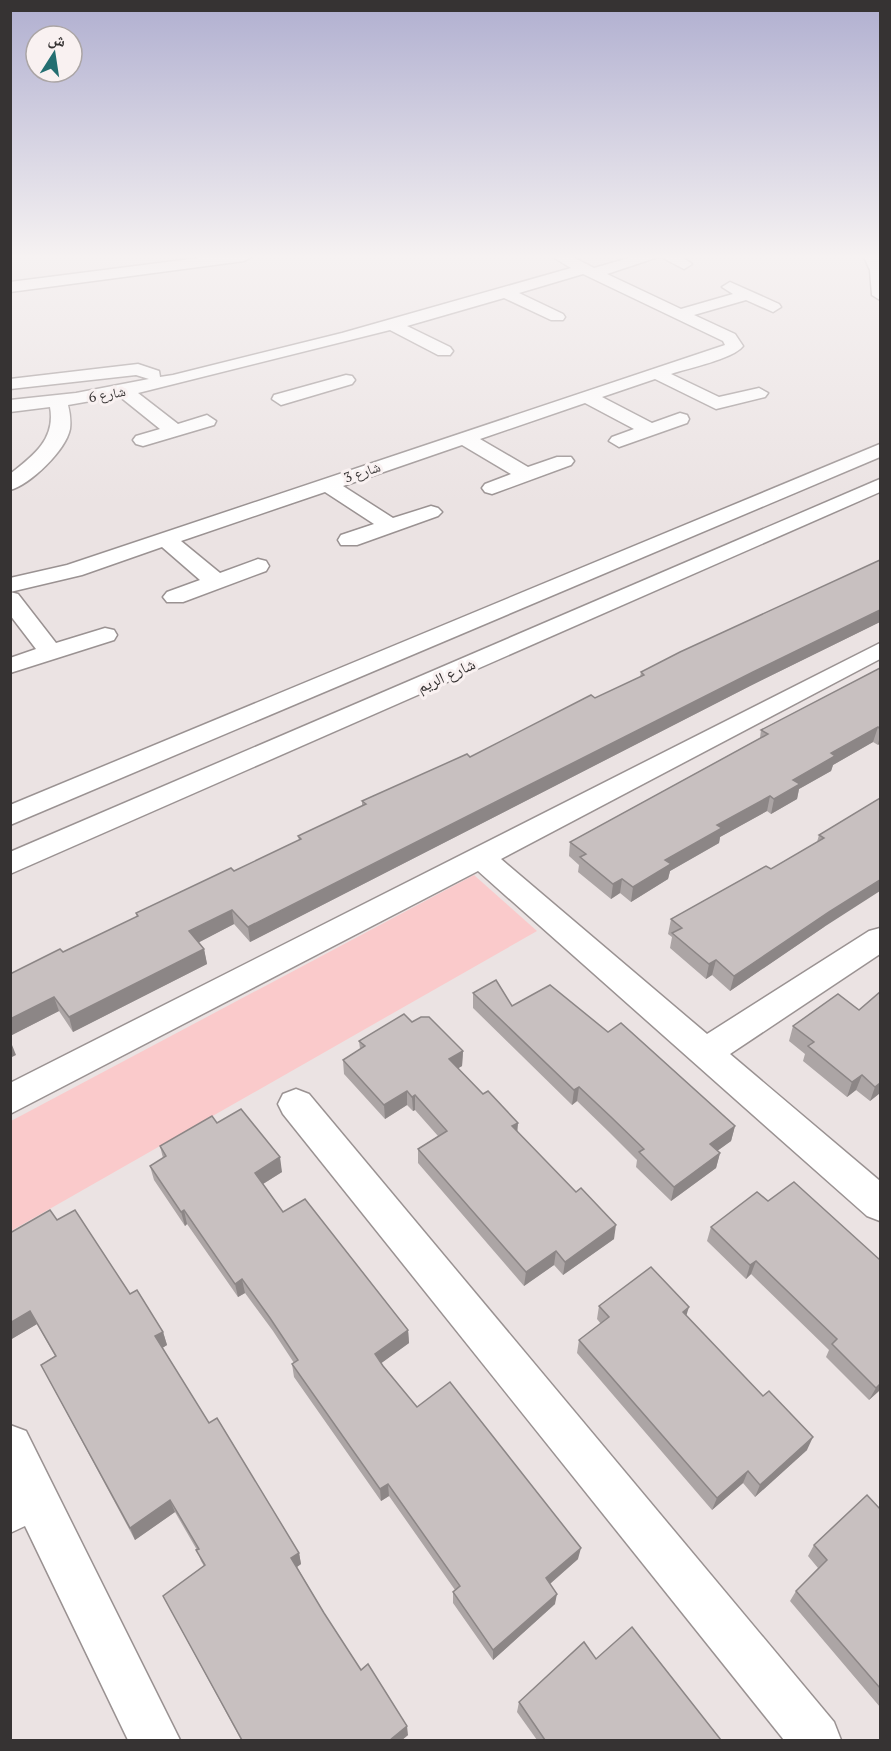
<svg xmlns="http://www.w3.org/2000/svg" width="891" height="1751" viewBox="0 0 891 1751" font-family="'PT Serif','Noto Naskh Arabic',serif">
<rect width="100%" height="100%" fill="#ebe3e3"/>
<polygon fill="#facacb" points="474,875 537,931 11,1231 11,1121"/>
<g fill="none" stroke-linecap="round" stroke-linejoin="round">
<defs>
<g id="minor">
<polygon points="206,257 251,257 244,261 10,292 10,282"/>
<path d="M553,257h20l21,11 38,-11h26l-51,17 74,35 52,-15 -11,-7 8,-5 49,22 2,3 -8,5 -27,-12 -52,15 41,19 8,12c-10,13 -54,22 -72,28l48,23 40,-9 9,5 -3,4 -49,12 -61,-30 -53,18 50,26 28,-10 7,2 2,4 -2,4 -68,24 -10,-6 3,-4 22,-8 -49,-26 -105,36 48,28 29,-10h14l3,4 -3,4 -79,29 -7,-2 -3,-4 3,-4 26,-10 -49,-29 -119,41 50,32 38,-12 7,2 4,4 -4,4 -81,29h-16l-3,-5 3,-5 33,-11 -49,-32 -144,49 39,32 38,-14 8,2 3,5 -3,5 -83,31h-16l-4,-5 4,-5 33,-12 -38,-33 -80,28 -72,17v-14l57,-13 658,-220 -2,-4 -140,-67 -64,19 44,21 2,3 -2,3h-12l-47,-22 -97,28 43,21 3,4 -3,4h-12l-48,-25 -252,63 40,31 29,-9 9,6 -2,4 -71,21 -7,-2 -3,-4 3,-4 24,-7 -41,-33 -51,9c2,8 3,16 2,24 -4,21 -40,56 -60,61v-16c23,-18 46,-35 40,-67l-40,5v-12l66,-7 73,-14 -13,-4 -126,14v-10l128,-15 21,7 1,6 13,-2 169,-42 229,-65z"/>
<polygon points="661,257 682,257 692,264 684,269"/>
<polygon points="864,257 879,257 880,261 880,300 872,295 870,270"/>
<polygon points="346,375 352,376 355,380 352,384 281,405 272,399 274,395"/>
<polygon points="880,444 880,457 10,825 10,805"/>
<polygon points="880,479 880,492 10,874 10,852"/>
<polygon points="10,592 18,594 56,643 105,628 114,630 117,635 114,640 10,673 10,658 36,649 10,615"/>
<polygon points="880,643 880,659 501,859 707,1034 869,931 880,928 880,954 730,1054 880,1181 880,1221 867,1216 478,871 10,1114 10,1083"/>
<polygon points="296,1089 309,1094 834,1722 841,1740 784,1740 283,1114 278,1104 283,1094"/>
<polygon points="10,1425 26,1431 180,1740 128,1740 25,1526 10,1533"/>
</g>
</defs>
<use href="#minor" stroke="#9a9292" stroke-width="3"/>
<use href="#minor" fill="#fff" fill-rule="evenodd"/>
</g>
<g fill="#aca5a5">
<polygon points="880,560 880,622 750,686 250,942 234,924 199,942 204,949 207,964 73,1032 59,1011 10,1036 10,974 63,952 137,917 136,913 234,871 299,840 298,836 362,806 362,801 470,757 640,677 641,672"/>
<polygon points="880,668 880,743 878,745 873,742 833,765 831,771 799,789 797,799 771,814 767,811 720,837 719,843 670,871 668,879 631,902 620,893 611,899 578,872 579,865 569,856 570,842 760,738 761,730"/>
<polygon points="880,798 824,927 730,991 712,975 706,979 670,948 672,937 668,934 671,919 771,869 817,842 819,835"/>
<polygon points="473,993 512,1006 608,1032 735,1126 731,1141 717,1151 720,1153 716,1168 671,1201 636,1167 637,1160 609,1132 577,1101 572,1105 473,1008"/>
<polygon points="859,1010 880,1093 870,1101 856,1090 847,1097 803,1061 805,1054 789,1041 793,1026"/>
<polygon points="412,1022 463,1051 462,1066 458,1068 518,1132 614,1239 563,1275 554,1265 524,1286 418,1163 418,1149 438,1136 415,1110 413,1111 407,1105 385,1119 344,1074 343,1060 360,1049 359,1041"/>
<polygon points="217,1123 282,1172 263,1184 283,1212 408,1330 409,1343 381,1363 417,1407 578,1559 550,1584 555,1604 493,1660 453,1603 453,1592 455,1590 389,1496 381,1501 294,1377 292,1364 294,1363 273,1331 245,1293 238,1297 187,1224 185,1226 154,1180 150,1166 163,1158 160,1146"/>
<polygon points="768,1201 880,1390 869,1400 826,1357 829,1350 751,1274 746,1279 707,1241 711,1227"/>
<polygon points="57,1220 130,1294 163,1332 167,1345 162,1348 209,1423 299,1553 301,1564 297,1567 324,1613 361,1670 408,1735 402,1740 241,1740 163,1596 204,1566 201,1561 197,1550 175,1512 135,1540 41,1365 55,1356 37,1324 10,1340 10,1233"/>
<polygon points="599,1306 686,1316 807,1450 755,1497 743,1483 712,1510 577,1353 579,1340 601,1324 597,1319"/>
<polygon points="880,1509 880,1707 790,1601 796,1591 818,1568 808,1556 814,1545"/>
<polygon points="596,1659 721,1740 537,1740 517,1712 519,1702"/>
</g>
<g fill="#8c8686">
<polygon points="880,610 880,622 750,686 250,942 248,927 753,672"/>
<polygon points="878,727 873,742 833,765 831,771 799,789 797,799 771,814 774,799 793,780 831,753"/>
<polygon points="880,735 880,743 878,745"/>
<polygon points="770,796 767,811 720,837 719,843 670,871 668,879 631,902 633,887 665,860 717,825"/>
<polygon points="622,879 620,893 611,899 613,884"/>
<polygon points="880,880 880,891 824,927 730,991 734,976 829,912"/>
<polygon points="232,910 234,924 192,946 189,931"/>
<polygon points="204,949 207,964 73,1032 69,1017"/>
<polygon points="716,960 712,975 706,979 709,964"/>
<polygon points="54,997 59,1011 10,1036 10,1019"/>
<polygon points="10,1040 16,1055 10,1058"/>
<polygon points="463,1051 462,1066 449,1074 449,1059"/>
<polygon points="862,1075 856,1090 847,1097 852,1082"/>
<polygon points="880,1083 880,1093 870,1101 875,1087"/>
<polygon points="579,1087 577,1101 572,1105 574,1090"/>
<polygon points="407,1091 407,1105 385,1119 384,1105"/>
<polygon points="415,1095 415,1110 413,1111 412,1097"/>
<polygon points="518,1123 517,1137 512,1126"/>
<polygon points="735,1126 731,1141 706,1159 710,1144"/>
<polygon points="720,1153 716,1168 671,1201 674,1187"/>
<polygon points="280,1157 282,1172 258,1187 255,1173"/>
<polygon points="184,1210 187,1224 185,1226 181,1212"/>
<polygon points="616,1225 614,1239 563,1275 565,1262"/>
<polygon points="556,1251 554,1265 524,1286 526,1272"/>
<polygon points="756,1261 751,1274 746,1279 750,1265"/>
<polygon points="242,1279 245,1293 238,1297 235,1284"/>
<polygon points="689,1307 685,1320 683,1312"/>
<polygon points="30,1311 37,1324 10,1340 10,1323"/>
<polygon points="408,1330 409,1343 376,1367 375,1354"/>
<polygon points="163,1332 167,1345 159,1350 155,1336"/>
<polygon points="880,1384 880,1390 869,1400 876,1388"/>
<polygon points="813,1437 807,1450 755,1497 760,1485"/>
<polygon points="748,1471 743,1483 712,1510 717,1498"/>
<polygon points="388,1484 389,1496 381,1501 380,1489"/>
<polygon points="170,1500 175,1512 135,1540 130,1528"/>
<polygon points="581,1548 578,1559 544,1589 546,1578"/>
<polygon points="299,1553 301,1564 294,1569 291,1558"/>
<polygon points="557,1594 555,1604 493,1660 493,1650"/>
<polygon points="407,1726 408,1735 402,1740 390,1740"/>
</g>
<g fill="#c8c0c0" stroke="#8c8686" stroke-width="1.5">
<polygon points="880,560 880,610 753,672 248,927 232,910 189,931 204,949 69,1017 54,997 10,1019 10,974 60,949 63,952 138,916 136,913 231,868 234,871 301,839 298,836 366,804 362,801 467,754 470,757 591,695 595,698 644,675 641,672 680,652"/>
<polygon points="880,668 880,729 878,727 831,753 835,756 793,780 800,784 774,799 770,796 717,825 722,828 665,860 671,864 633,887 622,879 613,884 580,857 586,854 570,842 768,734 761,730"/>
<polygon points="880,798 880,880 829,912 734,976 716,960 709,964 672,933 682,928 671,919 766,866 771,869 824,838 819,835"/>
<polygon points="496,980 512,1006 550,985 608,1032 621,1023 735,1126 710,1144 720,1153 674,1187 639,1152 644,1149 611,1117 579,1087 574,1090 473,993"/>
<polygon points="880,992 880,1083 875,1087 862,1075 852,1082 808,1046 814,1042 793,1026 838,994 859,1010"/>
<polygon points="404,1014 412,1022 421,1017 429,1017 463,1051 449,1059 483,1094 488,1091 518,1123 512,1126 576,1192 581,1188 616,1225 565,1262 556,1251 526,1272 418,1149 447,1131 415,1095 412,1097 407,1091 384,1105 343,1060 365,1046 359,1041"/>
<polygon points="241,1109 280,1157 255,1173 283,1212 305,1199 408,1330 375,1354 383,1366 417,1407 450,1382 581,1548 546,1578 557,1594 493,1650 453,1592 460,1586 388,1484 380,1489 292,1364 298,1360 270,1318 242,1279 235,1284 184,1210 181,1212 150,1166 166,1156 160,1146 212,1116 217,1123"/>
<polygon points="794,1182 880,1260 880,1384 876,1388 832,1344 837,1339 756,1261 750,1265 711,1227 757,1192 768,1201"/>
<polygon points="50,1210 57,1220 75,1210 130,1294 137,1290 163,1332 155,1336 209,1423 217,1418 299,1553 291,1558 324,1613 361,1670 368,1664 407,1726 390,1740 242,1740 163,1596 205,1565 196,1550 199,1549 170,1500 130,1528 41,1365 56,1356 30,1311 10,1323 10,1233"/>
<polygon points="651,1267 689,1307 683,1312 763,1396 769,1391 813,1437 760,1485 748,1471 717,1498 579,1340 609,1317 599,1306"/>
<polygon points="867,1495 880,1509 880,1688 796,1591 827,1560 814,1545"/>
<polygon points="632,1627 721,1740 545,1740 519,1702 584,1642 596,1659"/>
</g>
<linearGradient id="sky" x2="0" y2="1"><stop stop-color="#b0afd0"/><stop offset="0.51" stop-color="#f6f2f2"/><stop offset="1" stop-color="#f6f2f2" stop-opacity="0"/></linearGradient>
<rect width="891" height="503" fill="url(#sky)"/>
<g text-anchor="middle" stroke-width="6" stroke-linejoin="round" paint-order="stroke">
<g font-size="14" fill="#363333" stroke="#f9f1f1">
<text transform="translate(107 394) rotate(-10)" y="5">شارع 6</text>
<text transform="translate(362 472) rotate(-19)" y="5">شارع 3</text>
</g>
<g font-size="16" fill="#363333" stroke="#f9f1f1">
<text transform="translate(446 675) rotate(-24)" y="6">شارع الريم</text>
</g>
</g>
<rect width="891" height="1751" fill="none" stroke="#363333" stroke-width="24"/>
<g transform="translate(54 54) rotate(12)"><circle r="28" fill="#f9f1f1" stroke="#aba5a5" stroke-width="1.5"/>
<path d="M0-4.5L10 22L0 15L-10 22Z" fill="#236e71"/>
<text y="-9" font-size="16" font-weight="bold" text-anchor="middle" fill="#363333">ش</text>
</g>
</svg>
